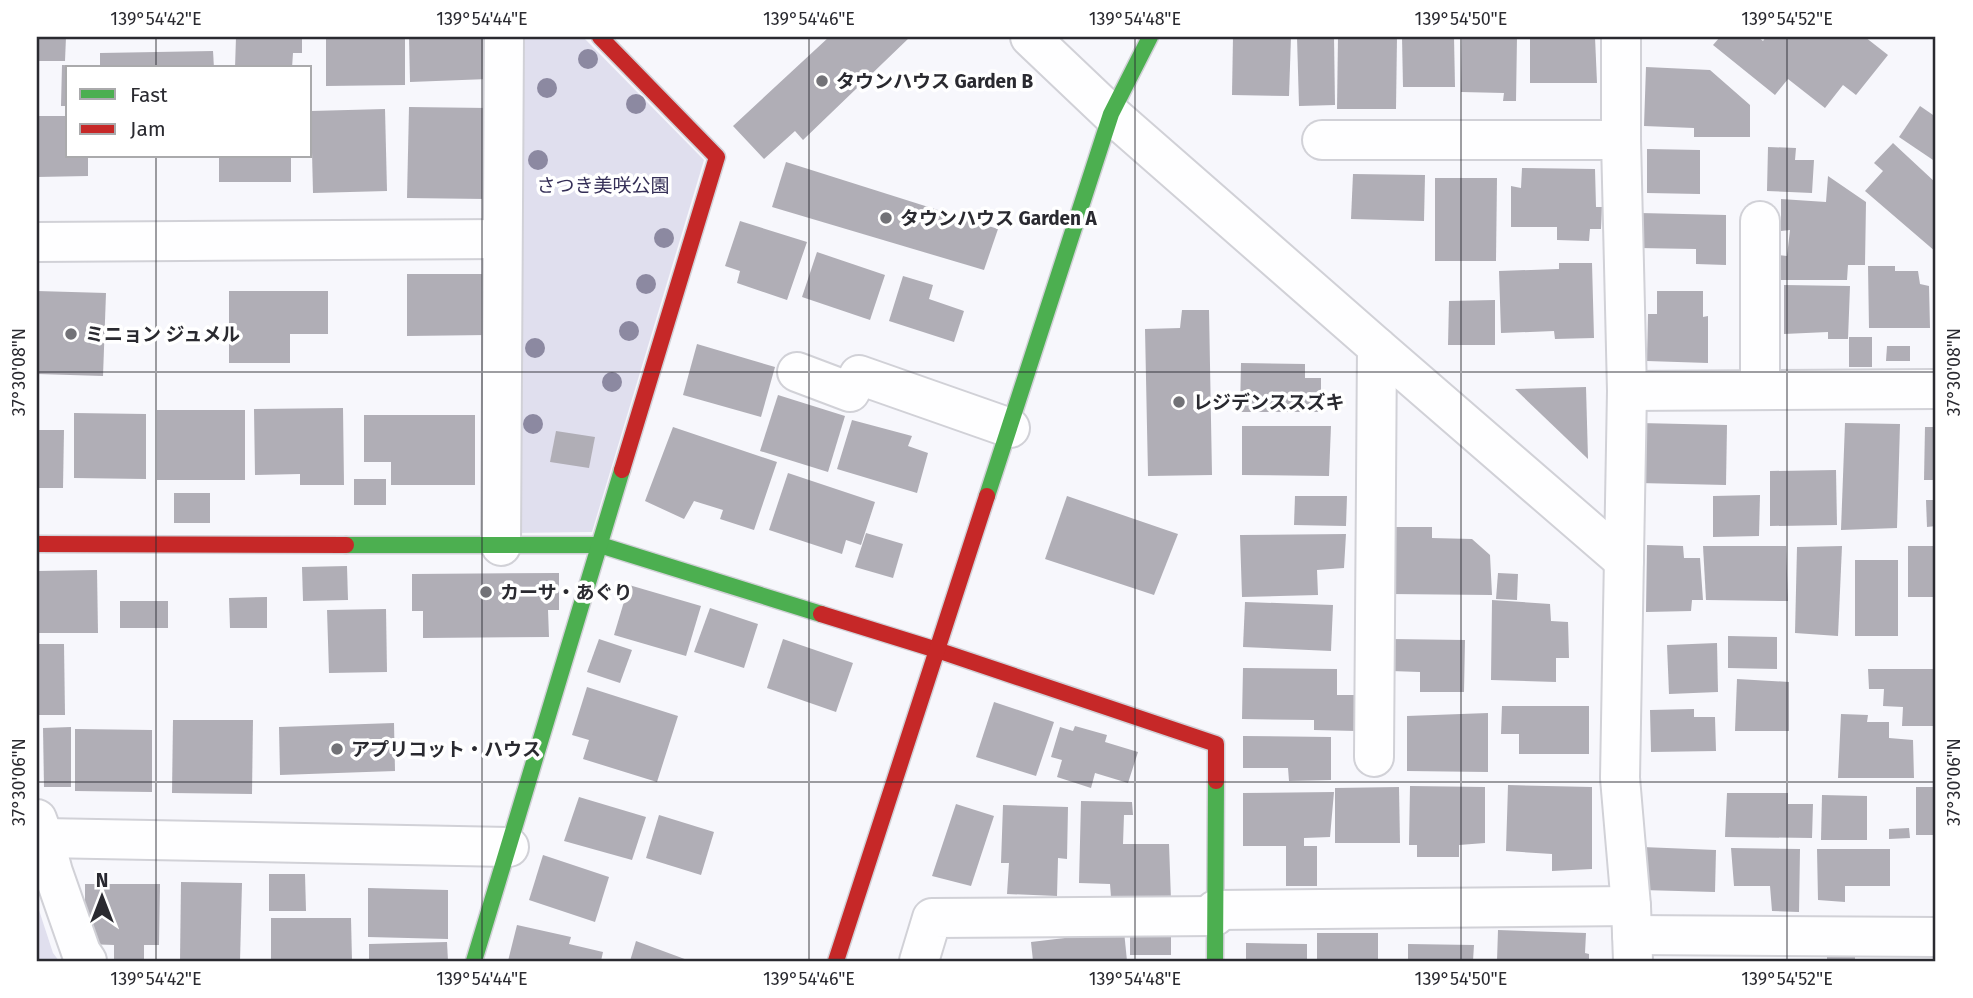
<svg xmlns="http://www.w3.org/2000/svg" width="1973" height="998" viewBox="0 0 1973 998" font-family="'Fira Sans','Noto Sans JP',sans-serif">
<rect width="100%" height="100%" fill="#f7f7fc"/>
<g fill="#e0dfee">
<polygon points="515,37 583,37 704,160 592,532 512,533"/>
<polygon points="37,904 53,953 59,961 37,961"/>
</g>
<g fill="#b0aeb6">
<polygon points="37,37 66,37 65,61 37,61"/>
<polygon points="236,37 302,37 302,53 293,53 292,68 235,68"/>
<polygon points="326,37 405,37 405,85 326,86"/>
<polygon points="409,37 487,37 488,79 410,82"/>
<polygon points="829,37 910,37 803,140 795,131 764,159 733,126"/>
<polygon points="1233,37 1291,37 1289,96 1232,95"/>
<polygon points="1297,37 1334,37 1335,105 1299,106"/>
<polygon points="1338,37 1397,37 1396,109 1337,109"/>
<polygon points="1402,37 1454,37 1455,87 1403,87"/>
<polygon points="1462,37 1517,37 1516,101 1503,101 1504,93 1461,92"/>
<polygon points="1530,37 1595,37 1597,83 1530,83"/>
<polygon points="1720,37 1758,37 1763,41 1766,37 1865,37 1888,55 1856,95 1843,85 1825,108 1788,79 1775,95 1713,45"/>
<polygon points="213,51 214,68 100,68 100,53"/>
<polygon points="62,65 94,66 94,68 68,68 68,106 61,106"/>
<polygon points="1646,67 1710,70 1750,105 1750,137 1694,137 1694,128 1644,126"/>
<polygon points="1920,106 1936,117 1936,162 1899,137"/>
<polygon points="409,107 488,108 486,199 407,198"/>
<polygon points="385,109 387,191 313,193 311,111"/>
<polygon points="37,116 68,116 68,156 88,156 88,176 37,177"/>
<polygon points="1893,143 1936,183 1936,252 1865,191 1883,171 1874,163"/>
<polygon points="1768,147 1796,148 1795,160 1814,160 1812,193 1767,191"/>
<polygon points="1647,149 1700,150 1700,194 1647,193"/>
<rect x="219" y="156" width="72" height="26"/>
<polygon points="786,162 998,229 984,270 772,207"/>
<polygon points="1522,168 1595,169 1596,207 1602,207 1601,229 1590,229 1589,241 1557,240 1557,227 1511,227 1511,186 1521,188"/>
<polygon points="1353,174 1425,175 1424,221 1351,219"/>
<polygon points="1828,176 1866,202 1865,265 1848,265 1847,280 1777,280 1777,255 1787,256 1790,230 1781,231 1781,199 1826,202"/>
<polygon points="1435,178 1497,178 1496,261 1435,261"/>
<polygon points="1640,213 1726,215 1726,265 1696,264 1696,249 1639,248"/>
<polygon points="740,221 807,242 787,300 737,283 740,271 725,266"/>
<polygon points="817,252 885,275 870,320 802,297"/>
<polygon points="1559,263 1592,263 1594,338 1555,339 1554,331 1501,333 1499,271 1559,269"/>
<polygon points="1868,266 1895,266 1895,271 1918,271 1920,284 1929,286 1930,328 1869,328"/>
<polygon points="407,274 488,274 488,335 407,336"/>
<polygon points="903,276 933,285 929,299 964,311 954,342 889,321"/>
<polygon points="1784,285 1850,286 1848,339 1828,339 1828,332 1784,334"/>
<polygon points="37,291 106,293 103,376 37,374"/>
<polygon points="229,291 328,291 328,334 290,334 290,363 229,363"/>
<polygon points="1657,291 1703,291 1703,317 1708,316 1708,363 1647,361 1648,314 1657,314"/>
<polygon points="1495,300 1495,345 1448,345 1449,301"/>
<polygon points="1182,310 1209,310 1212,475 1148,476 1145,329 1180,328"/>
<rect x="1849" y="337" width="23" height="30"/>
<polygon points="697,344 775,367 761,417 683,395"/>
<polygon points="1887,346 1910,346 1910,361 1886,361"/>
<polygon points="1241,363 1305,364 1305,378 1321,378 1321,412 1240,412"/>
<polygon points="1586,387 1588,459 1515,389"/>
<polygon points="778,395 845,416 828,472 760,451"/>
<polygon points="343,408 344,485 300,485 300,474 255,475 254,409"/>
<rect x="157" y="410" width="88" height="70"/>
<polygon points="74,413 146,414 146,479 74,478"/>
<polygon points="364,415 475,415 475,485 391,485 391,462 364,462"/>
<polygon points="852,420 912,436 908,446 928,453 917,493 837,469"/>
<polygon points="1640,423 1727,425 1726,485 1639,483"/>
<polygon points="1845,423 1900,424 1897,528 1841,530"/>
<polygon points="1242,426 1331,426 1329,476 1242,475"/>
<polygon points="673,427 777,462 754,530 720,519 723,510 694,501 684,519 645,501"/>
<polygon points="1925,427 1936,427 1936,480 1924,480"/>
<polygon points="37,430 64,430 63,488 37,488"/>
<polygon points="556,431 595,437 589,468 550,462"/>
<polygon points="1836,470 1837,525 1770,526 1770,471"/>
<polygon points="788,473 875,502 861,545 846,540 842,554 769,530"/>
<rect x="354" y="479" width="32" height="26"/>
<rect x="174" y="493" width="36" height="30"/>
<polygon points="1760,495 1759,536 1713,537 1713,496"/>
<polygon points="1067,496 1178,534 1154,595 1045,559"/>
<polygon points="1295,496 1347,496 1346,526 1294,525"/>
<polygon points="1926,500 1936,500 1936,526 1927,527"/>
<polygon points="1391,527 1432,527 1432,538 1472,539 1490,555 1492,595 1390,594"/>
<polygon points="866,533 903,544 893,578 855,567"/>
<polygon points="1346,534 1344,568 1317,570 1318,595 1242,597 1240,535"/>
<polygon points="1647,545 1683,546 1684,558 1700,558 1703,600 1692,600 1691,611 1646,612"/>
<polygon points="1703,546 1786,546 1788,601 1706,600"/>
<polygon points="1842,546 1838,636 1795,633 1797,547"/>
<rect x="1908" y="546" width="28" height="51"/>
<rect x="1855" y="560" width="43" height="76"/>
<polygon points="347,566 348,600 303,601 302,567"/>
<polygon points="97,570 98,633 38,633 37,571"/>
<polygon points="559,573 559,610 548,610 549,637 423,638 423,611 412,611 412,574"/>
<polygon points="1498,573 1518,574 1517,600 1496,599"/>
<polygon points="629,585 701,606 686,656 614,635"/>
<polygon points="267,597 267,628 230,628 229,598"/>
<polygon points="1492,600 1550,604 1551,621 1568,622 1569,658 1556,658 1556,682 1491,680"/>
<rect x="120" y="601" width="48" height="27"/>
<polygon points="1245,602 1333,605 1331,651 1243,647"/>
<polygon points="710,608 758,624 744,668 694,652"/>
<polygon points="386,609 387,672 329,673 327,610"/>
<polygon points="1728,636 1777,637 1777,669 1728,668"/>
<polygon points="599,639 632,650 620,683 587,672"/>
<polygon points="783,639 853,663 836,712 767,688"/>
<polygon points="1391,639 1465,640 1464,692 1420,692 1420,672 1391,671"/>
<polygon points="1717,643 1718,692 1669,694 1667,645"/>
<polygon points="37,644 64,644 65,715 37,715"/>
<polygon points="1243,668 1337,669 1337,695 1357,695 1356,731 1314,730 1314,720 1242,719"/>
<polygon points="1868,669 1936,669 1936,726 1902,726 1903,707 1883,706 1884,689 1869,689"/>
<polygon points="1737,679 1789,682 1789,731 1735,731"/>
<polygon points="587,687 678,716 657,782 583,759 589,740 572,735"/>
<polygon points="994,702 1054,722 1036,776 976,757"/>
<polygon points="1502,706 1589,706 1589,754 1519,754 1519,734 1501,734"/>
<polygon points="1694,709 1694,717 1715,717 1716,751 1651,752 1650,710"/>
<polygon points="1488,713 1488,772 1407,771 1407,716"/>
<polygon points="1841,714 1868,715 1867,722 1889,722 1889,738 1913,740 1914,778 1838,778"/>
<polygon points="173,720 253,720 252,794 172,793"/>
<polygon points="394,723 395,771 280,775 279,727"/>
<polygon points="1075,726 1107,735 1105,742 1138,752 1128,783 1095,773 1091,788 1057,777 1062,760 1051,757 1060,727 1073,731"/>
<polygon points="71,727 71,787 44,787 43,728"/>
<polygon points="75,729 152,730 152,792 75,791"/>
<polygon points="1243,736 1331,737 1331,780 1289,781 1288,768 1243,768"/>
<polygon points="1508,785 1592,787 1592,869 1552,871 1552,854 1506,851"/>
<polygon points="1410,786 1485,787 1485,843 1459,845 1459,857 1417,857 1417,845 1409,845"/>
<polygon points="1399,787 1400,843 1335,843 1335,788"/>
<rect x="1916" y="787" width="20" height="48"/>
<polygon points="1334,792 1330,837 1304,838 1304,846 1317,846 1317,886 1286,886 1286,846 1243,846 1243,793"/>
<polygon points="1727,793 1788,793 1788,804 1813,804 1812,838 1725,837"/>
<polygon points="1822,795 1867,796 1867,840 1821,840"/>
<polygon points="579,797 646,817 632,860 564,841"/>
<polygon points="1081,801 1132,802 1133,815 1124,815 1123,844 1169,844 1171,900 1111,897 1110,884 1079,883"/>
<polygon points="956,804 994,816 971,886 932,876"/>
<polygon points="1003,805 1068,807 1067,859 1058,858 1057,896 1007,894 1009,863 1001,863"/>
<polygon points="659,815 714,832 701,875 646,858"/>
<polygon points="1909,828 1910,838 1889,839 1889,829"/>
<polygon points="1642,847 1716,850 1715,892 1642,890"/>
<polygon points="1731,848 1800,849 1799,912 1772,911 1770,886 1734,886"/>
<polygon points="1817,849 1890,849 1890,886 1845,886 1845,902 1818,900"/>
<polygon points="543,855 609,877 595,922 529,900"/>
<polygon points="269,874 305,874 306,911 269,911"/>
<polygon points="181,882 242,883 240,961 180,961"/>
<polygon points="85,884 160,884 159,945 144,945 144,961 114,961 114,945 85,944"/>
<polygon points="368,888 448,890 448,939 368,937"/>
<polygon points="271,918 351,918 352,961 271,961"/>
<polygon points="517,925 571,937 569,944 603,952 601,961 508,961"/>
<polygon points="1498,930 1586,933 1585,953 1589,954 1589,961 1497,961"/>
<polygon points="1124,931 1127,961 1033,961 1031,942"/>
<rect x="1130" y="931" width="41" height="24"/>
<rect x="1317" y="933" width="61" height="28"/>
<polygon points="636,941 690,961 630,961"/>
<polygon points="447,942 448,961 369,961 369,944"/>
<polygon points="1246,943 1307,944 1307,961 1246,961"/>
<polygon points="1408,944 1474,945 1473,961 1408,961"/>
<rect x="1827" y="957" width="28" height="4"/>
</g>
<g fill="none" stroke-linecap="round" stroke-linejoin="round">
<defs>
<g id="street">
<polyline points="1030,37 1111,114 1377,347 1624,561"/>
<polyline points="1621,37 1621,140 1627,391 1620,778 1631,906 1633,961"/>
<polyline points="1322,140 1621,140"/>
<polyline points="1760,221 1760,390"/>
<polyline points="37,242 502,239"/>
<polyline points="797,372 850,392 859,375 1010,428"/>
<polyline points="1627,391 1936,389"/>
<polyline points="501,546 504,37"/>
<polyline points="1374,757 1377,347"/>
<polyline points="37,819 44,838 53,872 81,952 87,961"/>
<polyline points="44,838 509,847"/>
<polyline points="1215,910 1631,906"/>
<polyline points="1632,935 1936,937"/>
<polyline points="919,961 932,918 1215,916"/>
</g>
<g id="fast">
<polyline points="987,496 1111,114 1150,37"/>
<polyline points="346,545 600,545 821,614"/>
<polyline points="474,961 622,470"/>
<polyline points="1215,961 1216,781"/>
</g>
<g id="jam">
<polyline points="600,37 717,157 622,470"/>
<polyline points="37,544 346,545"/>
<polyline points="821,614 937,650 1216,744 1216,781"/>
<polyline points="836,961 987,496"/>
</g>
</defs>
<use href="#street" stroke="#d1d1d7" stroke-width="42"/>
<use href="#fast" stroke="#d1d1d7" stroke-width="19"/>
<use href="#jam" stroke="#d1d1d7" stroke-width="19"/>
<use href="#street" stroke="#fefeff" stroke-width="38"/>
<use href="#fast" stroke="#4caf50" stroke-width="16"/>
<use href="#jam" stroke="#c62828" stroke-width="16"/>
</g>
<g fill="#8c89a1">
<circle cx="588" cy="59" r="10"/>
<circle cx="547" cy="88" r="10"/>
<circle cx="636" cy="104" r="10"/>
<circle cx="538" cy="160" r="10"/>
<circle cx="664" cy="238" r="10"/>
<circle cx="646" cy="284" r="10"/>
<circle cx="629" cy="331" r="10"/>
<circle cx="535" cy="348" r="10"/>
<circle cx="612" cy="382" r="10"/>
<circle cx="533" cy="424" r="10"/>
</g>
<path fill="none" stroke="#2a2a30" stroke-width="2" stroke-opacity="0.45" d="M156,37v31M482,37v924M809,37v924M1135,37v924M1461,37v924M1787,37v924M156,156v805M37,372h1899M37,782h1899"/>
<g fill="#727277" stroke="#fff" stroke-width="2.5">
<circle cx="822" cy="81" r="7"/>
<circle cx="886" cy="218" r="7"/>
<circle cx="71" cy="334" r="7"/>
<circle cx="1179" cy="402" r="7"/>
<circle cx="486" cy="592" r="7"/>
<circle cx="337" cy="749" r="7"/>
</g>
<g text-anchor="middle" stroke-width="7" stroke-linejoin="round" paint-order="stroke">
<g font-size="19" font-weight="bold" fill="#2a2a30" stroke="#fff" text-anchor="start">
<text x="836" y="88">タウンハウス Garden B</text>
<text x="900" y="225">タウンハウス Garden A</text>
<text x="85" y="341">ミニョン ジュメル</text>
<text x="1193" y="409">レジデンススズキ</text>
<text x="500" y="599">カーサ・あぐり</text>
<text x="351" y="756">アプリコット・ハウス</text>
</g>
<g font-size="19" fill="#352f57" stroke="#fff">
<text x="603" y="192">さつき美咲公園</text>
</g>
</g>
<rect width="1973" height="998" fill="none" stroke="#ffffff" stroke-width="77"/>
<rect x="66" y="66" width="245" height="91" fill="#ffffff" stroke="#aaaaac" stroke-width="2"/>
<rect x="80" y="89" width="35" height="10" fill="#4caf50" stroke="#aaaaac" stroke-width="2"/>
<text x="130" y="102" font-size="21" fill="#2a2a30">Fast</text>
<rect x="80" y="124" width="35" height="10" fill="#c62828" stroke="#aaaaac" stroke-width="2"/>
<text x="130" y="136" font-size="21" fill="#2a2a30">Jam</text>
<g transform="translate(102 897)" stroke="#ffffff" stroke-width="5" paint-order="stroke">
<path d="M0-5L12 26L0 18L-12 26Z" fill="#2a2a30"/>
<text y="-10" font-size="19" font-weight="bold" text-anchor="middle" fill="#2a2a30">N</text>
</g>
<rect x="38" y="38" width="1896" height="922" fill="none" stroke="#2a2a30" stroke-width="2.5"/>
<g font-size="18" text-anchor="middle" fill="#2a2a30">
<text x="156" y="25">139°54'42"E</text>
<text x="482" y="25">139°54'44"E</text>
<text x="809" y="25">139°54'46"E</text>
<text x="1135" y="25">139°54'48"E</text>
<text x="1461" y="25">139°54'50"E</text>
<text x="1787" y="25">139°54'52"E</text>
<text transform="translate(19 372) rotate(-90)" y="6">37°30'08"N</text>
<text transform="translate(1954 372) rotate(-90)" y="6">37°30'08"N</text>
<text transform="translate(19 782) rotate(-90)" y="6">37°30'06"N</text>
<text transform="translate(1954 782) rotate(-90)" y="6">37°30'06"N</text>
<text x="156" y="985">139°54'42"E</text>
<text x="482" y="985">139°54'44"E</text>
<text x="809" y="985">139°54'46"E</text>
<text x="1135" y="985">139°54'48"E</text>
<text x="1461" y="985">139°54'50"E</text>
<text x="1787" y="985">139°54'52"E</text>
</g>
</svg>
